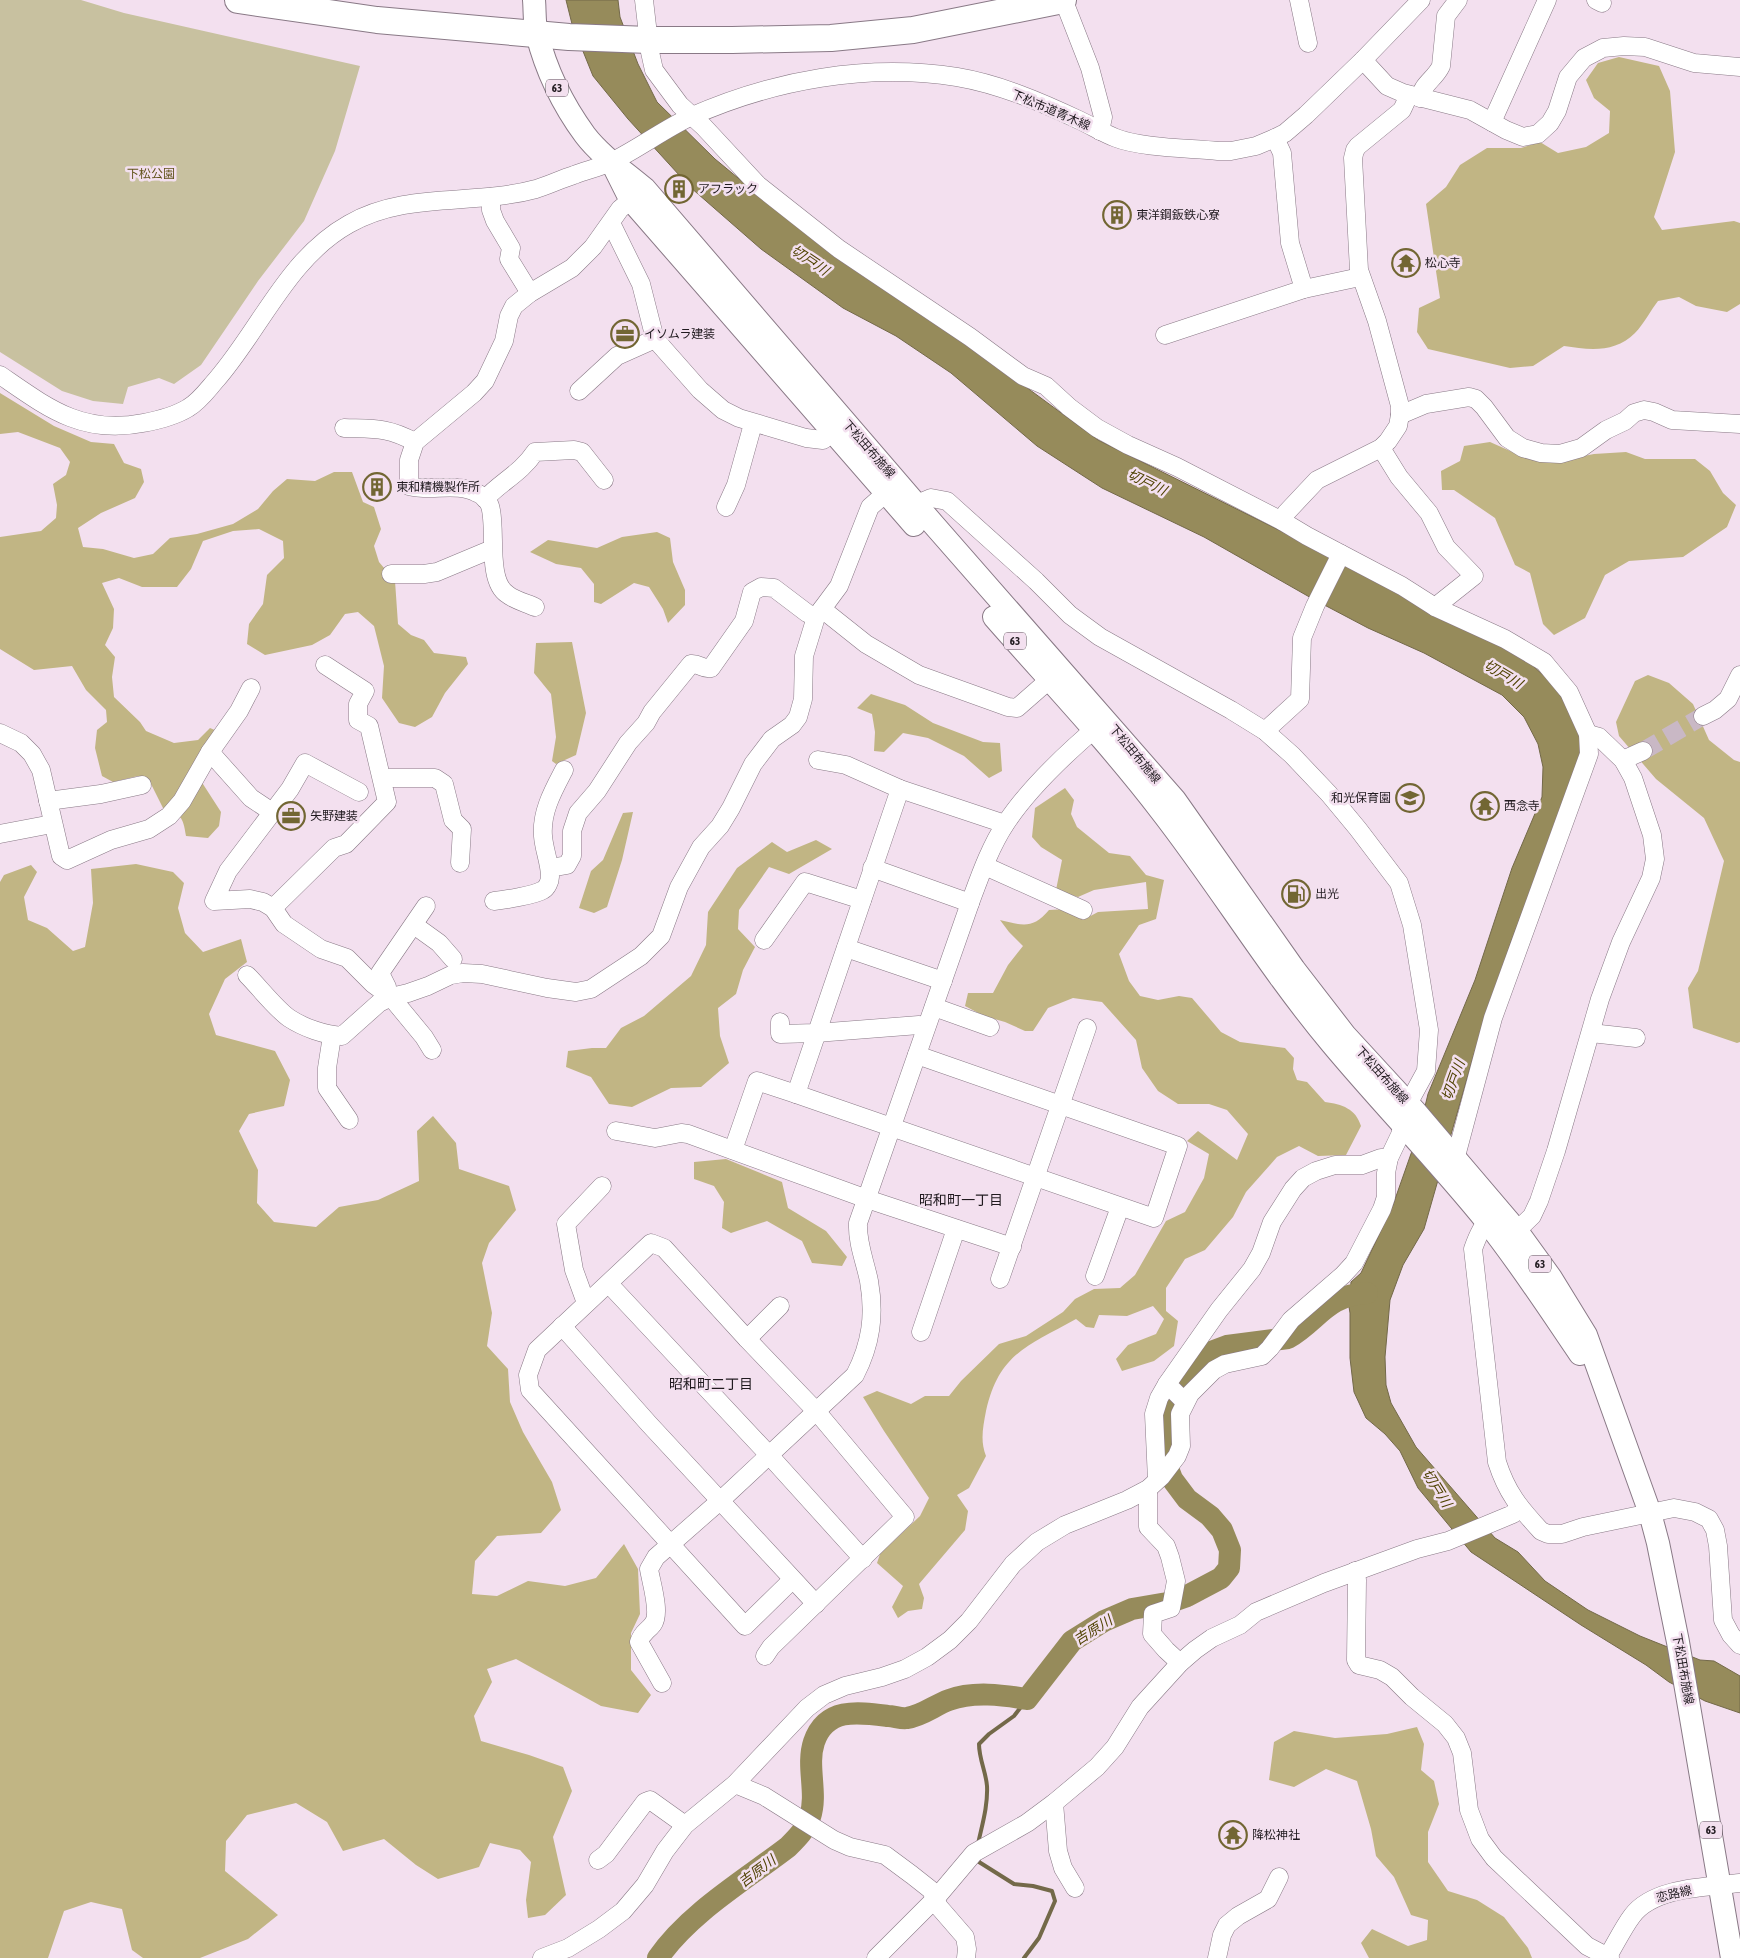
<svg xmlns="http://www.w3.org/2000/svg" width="1740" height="1958" viewBox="0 0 1740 1958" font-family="'Asap Condensed','Noto Sans JP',sans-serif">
<rect width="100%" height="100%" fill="#f3e0ef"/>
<polygon fill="#c8c1a0" points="0,0 81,0 124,13 360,66 335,151 304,221 258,281 201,365 174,384 159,378 128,387 123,404 93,401 62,391 0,352"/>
<g fill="#c1b584">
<path d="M1619,57l40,9 11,25 5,61 -21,65 8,13 72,-9 6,2v81l-13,8 -31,-6 -17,-9 -21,4c-8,10 -14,23 -23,32 -20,20 -45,17 -71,13l-31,20 -23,2 -82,-19 -11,-17 2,-24 21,-10 -14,-94 20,-17 14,-22 27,-17h34l19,-6 18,11 28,-6 23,-14 1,-22 -16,-13 -8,-18 12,-17z"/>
<path d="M0,393l54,33 37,16 23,2 10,19 17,6 3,13 -9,16 -34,15 -23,15 5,19 20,2 31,9 19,-4 17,-16 27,-4 36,-10 25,-15 15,-18 14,-12 28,2 19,-9h18l11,30 11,5 7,22 -7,17 5,16 16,19 3,43 13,11 13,5 10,13 32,4 2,7 -23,29 -13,24 -17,10 -16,-4 -17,-25 2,-32 -10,-40 -16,-14 -13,2 -15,21 -18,10 -47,10 -18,-11 2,-20 14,-20 4,-29 17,-17 -1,-17 -24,-12 -26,2 -30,10 -12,28 -14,18h-35l-23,-9 -17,5 12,26 -1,19 -8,17 10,12 -3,20 2,20 26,25 6,9 28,12 24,-3 12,-12 7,3 -16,50 20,31 -2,14 -11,12 -22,-2c-3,-20 -5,-21 -23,-28l-14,-28 -11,-4 -25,6 -11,-6 -7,-28 2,-18 10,-8 -1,-12 -20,-20 -14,-24 -38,4 -34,-21v-112l41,-6 15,-13 1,-13 -4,-21 13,-9 4,-13 -10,-14 -42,-16 -18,2z"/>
<polygon points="1490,442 1528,459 1558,461 1594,454 1626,452 1645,459 1695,459 1710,471 1723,493 1736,505 1727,527 1683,557 1629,561 1605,575 1585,618 1554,635 1543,624 1530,573 1515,565 1495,518 1454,490 1442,490 1441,471 1460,461 1464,446"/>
<polygon points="657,532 670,538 673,562 685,590 685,605 668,623 663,609 649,587 634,583 601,604 594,602 594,584 581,568 556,564 530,552 548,540 597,548 622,537"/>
<polygon points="572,642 586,713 576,755 556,764 552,761 556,737 551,694 534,673 536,643"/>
<polygon points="1648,675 1669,683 1693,704 1709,740 1734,760 1740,762 1740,1042 1737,1043 1693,1028 1688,988 1698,971 1724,861 1704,818 1656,779 1619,736 1616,722 1635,681"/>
<polygon points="871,694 905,705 933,723 983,742 1000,743 1002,771 989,778 964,756 928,738 903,733 884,752 874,751 875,732 872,714 857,708"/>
<path d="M1065,788l9,12 -3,14 6,13 32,26 21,3 16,19 18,5 -8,39 -17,6 -20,29 10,27 11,15 18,4 21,-4 13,2 29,34 19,10 45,6 9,10 -1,11 4,11 10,2 18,20c17,2 31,7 36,24l-15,29 -28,1 -19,-10 -22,11 -31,35 -13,25 -28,33 -20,9 -19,29v23l12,10 -4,25 -20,15 -32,10 -6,-12 12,-14 28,-11 8,-15 -11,-13 -26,10 -28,-1 -5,13 -8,-1 -10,-8c-48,27 -77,34 -90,92 -3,16 -6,30 0,45l-17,32 -12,7 11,16 -3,19 -46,54 5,14 -2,11 -14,2 -10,7 -6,-11 11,-21 -26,-23 3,-9 40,-38 9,-18 -45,-67 -21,-34 14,-6 34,13 14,-8h24l12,-15 38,-37 27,-8 37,-24 12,-13 19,-10 26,-1 15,-13 31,-54 19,-9 19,-34 5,-24 -22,-13 11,-10 39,29 11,-26 -21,-24 -18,-6h-31l-20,-13 -16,-23 -6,-28 -34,-38 -29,-4 -25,10 -15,23h-8l-20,-9 -21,-6 -19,-10 3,-13h25l15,-28 15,-19 -14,-14 -9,-12c22,5 32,10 49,-10l18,-1 16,11 15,-8 50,-3 -2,-27 -52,8 -16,7 -22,-7 6,-30 -21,-13 -9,-10 3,-29z"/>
<polygon points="633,812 622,860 607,907 594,913 579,908 591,871 603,860 623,813"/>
<polygon points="816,840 832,849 789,874 769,867 739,910 738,929 755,947 743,970 736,994 718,1008 720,1036 729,1063 701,1087 671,1088 632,1107 609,1104 591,1077 566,1067 568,1051 592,1048 606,1048 621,1028 644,1016 691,976 706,945 708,912 737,868 772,842 787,852"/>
<polygon points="136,864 173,872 184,883 178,908 185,933 203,952 241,939 247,962 225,979 209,1014 216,1035 275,1051 290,1080 284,1106 249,1114 239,1131 258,1170 257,1203 274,1222 316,1227 339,1207 378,1200 419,1181 417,1131 433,1116 456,1143 459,1169 509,1186 516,1210 489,1243 482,1263 492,1313 487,1346 508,1369 510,1402 523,1432 552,1482 561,1510 541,1533 497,1536 475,1561 472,1594 497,1596 528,1581 565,1586 596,1578 624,1544 638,1569 640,1614 631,1633 631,1670 651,1695 638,1713 601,1706 516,1659 487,1669 492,1682 474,1716 481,1741 529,1755 563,1767 572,1791 553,1837 566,1895 545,1915 528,1918 526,1900 531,1862 520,1850 490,1843 479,1867 438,1879 416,1865 384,1839 343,1851 327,1822 296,1803 247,1815 226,1841 225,1871 278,1915 248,1939 200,1958 143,1958 132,1950 122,1909 91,1902 64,1911 48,1958 0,1958 0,882 4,875 31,865 37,872 24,897 28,920 47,928 73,951 85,947 93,903 91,869"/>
<polygon points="726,1159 782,1182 788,1208 826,1231 847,1257 842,1266 812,1263 802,1241 767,1221 731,1233 722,1228 724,1202 714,1186 694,1179 694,1162"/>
<polygon points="1417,1727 1424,1744 1421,1770 1434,1781 1439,1804 1428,1832 1428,1862 1448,1891 1477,1900 1504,1917 1528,1948 1532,1958 1369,1958 1361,1943 1372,1929 1408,1946 1427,1940 1428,1920 1411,1915 1394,1877 1376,1856 1371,1829 1357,1781 1326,1769 1294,1787 1269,1780 1274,1742 1294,1731 1335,1738 1387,1734"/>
</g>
<polygon fill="#968b5b" stroke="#736949" points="566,0 618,0 620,17 638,64 657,102 715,159 749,187 939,323 1098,440 1305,543 1522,656 1553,684 1571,712 1579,731 1582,747 1575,775 1511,942 1474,1054 1424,1229 1403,1265 1390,1300 1385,1357 1386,1385 1391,1403 1416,1447 1495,1538 1518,1552 1545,1581 1588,1610 1640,1636 1700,1660 1714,1661 1740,1676 1740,1713 1705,1701 1669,1682 1646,1665 1581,1625 1471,1552 1418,1488 1400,1451 1385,1434 1366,1418 1354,1392 1350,1358 1350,1313 1349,1307 1351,1282 1361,1273 1393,1205 1419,1131 1428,1094 1475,980 1512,868 1542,797 1543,767 1538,744 1524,717 1502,695 1424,653 1368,628 1313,599 1204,537 1102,488 1037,446 951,373 896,336 843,308 761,249 690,187 628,119 593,76 572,24"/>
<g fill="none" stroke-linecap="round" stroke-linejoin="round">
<g stroke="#736949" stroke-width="4">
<path d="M978,1844c4,-19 10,-38 9,-58 -1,-14 -8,-27 -8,-42l10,-10 25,-18 13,-17"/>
<polyline points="978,1856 979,1862 1014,1884 1033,1886 1052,1891 1055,1901 1039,1938 1024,1958"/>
</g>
<path stroke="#968b5b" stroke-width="22" d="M658,1958c31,-45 87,-78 130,-111 9,-9 18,-18 22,-30 8,-24 -4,-51 4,-75 12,-35 44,-30 74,-26 6,0 13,3 19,2 15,-2 28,-13 42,-18 24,-9 54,-5 78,-1l45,-58 32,-20 28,-12 35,-6 20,-7 34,-18 8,-10 1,-18 -8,-20 -12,-14 -23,-17 -15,-20 -8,-21 -3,-33 6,-24 18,-28 26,-21 16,-6 61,-8c30,-17 38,-43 79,-45"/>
<polyline stroke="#c9b8c5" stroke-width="18" stroke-dasharray="18 9" stroke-linecap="butt" points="1643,751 1703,716"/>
<defs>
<g id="minor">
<polyline points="644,0 650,52 654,70 680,105 704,127 758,185 839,249 970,337 1023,376 1046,386 1069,407 1097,428 1128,445 1177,467 1282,521 1307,536 1402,586 1435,607 1505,639 1544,662 1569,692 1588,734 1589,754 1493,1018 1455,1160"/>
<polyline points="1299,0 1308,43"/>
<polyline points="1596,0 1602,3"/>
<polyline points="1067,9 1090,68 1103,117 1100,131"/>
<polyline points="1363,60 1387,86 1403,93 1470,110 1506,130 1523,137 1538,134 1550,123 1557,111 1568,77 1584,58 1603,48 1624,46 1645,47 1694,63 1740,67"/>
<path d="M1420,98c2,-14 15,-19 21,-32l5,-50 12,-16"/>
<polyline points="1492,122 1547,0"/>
<polyline points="1275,138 1282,153 1290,243 1304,289"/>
<polyline points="491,197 491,210 495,221 511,248 509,259 530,293"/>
<polyline points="611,223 641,284 655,339 700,390 723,410 739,418 806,438 823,440 841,425"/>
<polyline points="1165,335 1304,289 1360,277"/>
<path d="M0,375c48,33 82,60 143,48 16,-3 32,-7 45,-15 12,-7 20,-19 29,-29 44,-51 71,-121 132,-155 57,-33 125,-18 187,-35 13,-4 25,-10 38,-14 13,-5 27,-8 39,-14 26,-13 50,-31 77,-44 83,-37 177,-54 267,-40 42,7 84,25 122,43 13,6 24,13 37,18 26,10 73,10 102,13h13l25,-5 19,-8 10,-5 21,-18 57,-55 58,-60"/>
<polyline points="579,391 617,356 655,339"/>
<polyline points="1400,415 1426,404 1469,397 1476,399 1484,407 1507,438 1523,448 1541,453 1560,454 1581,448 1606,430 1625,421 1634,413 1644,410 1654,412 1672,420 1740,424"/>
<path d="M344,428c31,1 43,-1 71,14"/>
<polyline points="1381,448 1399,477 1429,513 1446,547 1474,576 1435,607"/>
<path d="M485,499c17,-18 36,-26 50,-47l39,-2 8,2 22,28"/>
<polyline points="726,507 736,485 753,424"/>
<polyline points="1282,521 1286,513 1317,480 1381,448 1388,441 1398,426 1400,415 1400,406 1377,321 1359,270 1353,158 1355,150 1358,146 1402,110 1409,95"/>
<polyline points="391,574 424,574 437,572 492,549"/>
<path d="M535,607c-9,-4 -21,-7 -28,-13 -21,-14 -10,-67 -17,-88 -2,-6 -8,-11 -13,-13 -20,-11 -46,-1 -68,-7v-26l6,-18 59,-49 11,-12 19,-40 5,-25 5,-10 16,-13 42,-25 21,-21 27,-38 21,-17"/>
<polyline points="822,609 866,644 919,675 1008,707 1017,708 1049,680"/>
<polyline points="1703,716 1715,710 1728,699 1740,675"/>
<polyline points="1265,731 1300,699 1302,638 1315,606 1341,554"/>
<polyline points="0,733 21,743 32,754 41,770 61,856 67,860 111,840 149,829 169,816 182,801 210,752 239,711 251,688"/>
<polyline points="210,752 251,798 272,812"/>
<polyline points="818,760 846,765 900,789 1005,824"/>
<polyline points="1623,760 1643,751"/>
<polyline points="382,778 435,778 444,784 453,820 462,829 460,863"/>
<polyline points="900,789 796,1094 1154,1218 1178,1146 917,1055"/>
<polyline points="359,792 305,763 290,789 228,871 214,901 250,899 263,902 273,908 284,924 321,949 347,958 373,984 391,997 424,1037 432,1050"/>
<polyline points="48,801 101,794 142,785"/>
<polyline points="0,834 52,824"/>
<polyline points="985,866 1083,910"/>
<path d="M550,868l17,-3 5,-9v-25l6,-18 19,-22 31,-48 18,-20 6,-11 39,-48c8,-1 12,6 20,4l33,-47 8,-29 9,-5 13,1 33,25 9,4"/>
<polyline points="872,868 970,903"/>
<path d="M494,901c10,-1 41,-6 49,-11 4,-2 7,-9 7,-13 0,-14 -6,-27 -7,-41 -2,-24 10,-45 21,-66"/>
<polyline points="273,908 334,848 346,844 387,802 369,726 358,720 358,704 365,691 325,665"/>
<polyline points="414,925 439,943 453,959"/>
<polyline points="764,940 805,882 862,900"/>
<polyline points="846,948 943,981"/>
<path d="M247,975c12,12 29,34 42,43 15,10 36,17 53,18l37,-33 12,-6 17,-4 20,-7 23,-11 12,-2 19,1 65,14 29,4 15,-3 50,-33 20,-20 18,-49 22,-40 19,-21 11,-18 22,-44 19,-25 20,-14 6,-8 5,-18 1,-43 12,-39 23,-31 31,-79 24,-21"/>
<polyline points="387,994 387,987 380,973 426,906"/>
<polyline points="934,1007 990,1027"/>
<polyline points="780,1022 780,1034 816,1033 919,1025 926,1027"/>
<polyline points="1591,1033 1636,1038"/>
<polyline points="332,1036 327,1068 327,1088 349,1120"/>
<polyline points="616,1131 655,1138 681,1133 688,1134 867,1199 1012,1247"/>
<polyline points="733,1150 757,1081 796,1094"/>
<path d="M1494,1214c-11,10 -16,21 -21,35l24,213c10,31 22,45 44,69l7,3h14l21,-7 91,-19 21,4 14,7 6,11 3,16 5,74 8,15 9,10"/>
<polyline points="1507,1240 1532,1216 1539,1201 1556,1151 1600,999 1621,942 1651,878 1655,859 1652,835 1633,778 1623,760 1599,737 1588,734"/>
<polyline points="1095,1276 1120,1207"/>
<polyline points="1000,1279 1087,1028"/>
<polyline points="609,1284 769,1455 863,1559"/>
<polyline points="586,1303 574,1270 566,1224 602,1186"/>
<polyline points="562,1326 649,1424 816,1604"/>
<polyline points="921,1332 956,1229"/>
<polyline points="747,1339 780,1306"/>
<polyline points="1185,1402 1167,1384 1219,1310 1252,1269 1261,1253 1272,1222 1293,1189 1303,1178 1316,1171 1335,1165 1362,1165 1381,1158 1389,1158"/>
<polyline points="1157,1480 1154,1414 1159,1398 1167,1384"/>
<polyline points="1148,1489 1148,1527 1166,1546 1170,1557 1176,1581 1171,1608 1153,1614 1152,1634 1166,1650 1180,1663"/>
<polyline points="1355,1571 1357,1580 1356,1660 1359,1665 1380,1670 1392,1677 1412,1697 1445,1724 1456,1738 1462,1753 1469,1810 1480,1839 1494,1858 1587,1946 1610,1958"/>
<polyline points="765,1656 771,1647 905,1517 817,1412 747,1339 664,1248 651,1243 537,1350 528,1375 530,1390 745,1626 792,1580"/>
<path d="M662,1683l-23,-41c4,-11 8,-10 14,-18 8,-11 -2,-42 -4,-55l7,-12 65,-57 134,-125c16,-31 20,-60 14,-94 -4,-20 -12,-38 -11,-58l112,-320c10,-27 20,-56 36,-80 23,-35 66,-75 98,-102"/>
<polyline points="735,1784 764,1796 834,1840 850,1847 885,1855 912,1875 931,1890 939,1907 965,1937 967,1949 966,1958"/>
<polyline points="1054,1803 1058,1851 1063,1868 1075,1888"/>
<polyline points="598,1860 606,1854 645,1802 650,1800 685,1825"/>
<path d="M1608,1956c8,-13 15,-28 24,-40 21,-29 75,-29 108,-33"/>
<polyline points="542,1958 568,1948 599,1929 623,1911 645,1885 665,1851 685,1825 735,1784 807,1708 824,1695 845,1686 882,1677 905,1669 927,1657 950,1640 969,1621 1013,1564 1037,1542 1065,1525 1127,1500 1148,1489 1161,1477 1177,1456 1181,1446 1180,1414 1190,1394 1214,1370 1225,1364 1262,1356 1270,1348 1291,1320 1343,1275 1354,1263 1382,1209 1386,1197 1386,1173 1389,1158 1400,1135 1408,1104 1426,1071 1429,1030 1412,925 1399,883 1358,829 1329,794 1292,755 1265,731 1231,710 1100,637 1070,615 1036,581 947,501 931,498 917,504"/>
<polyline points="876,1958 936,1898 974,1853 1027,1823 1054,1803 1097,1767 1115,1747 1140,1707 1180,1663 1195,1650 1212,1638 1240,1625 1256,1612 1324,1583 1417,1549 1448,1541 1513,1514 1519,1506"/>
<polyline points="1217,1958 1222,1935 1227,1925 1238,1916 1268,1899 1279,1877"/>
</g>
<g id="major">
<path d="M534,0c1,11 0,24 3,34 9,36 26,71 48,101 16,21 40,37 60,54l289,336 241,275 119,169 51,66 69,75 103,121 34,47 35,57 64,178 8,30 20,99 54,316"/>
<polyline points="615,169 630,199 914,525"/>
<path d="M994,617c56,64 115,126 167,194 59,76 109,159 171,233 50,60 106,117 155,178 34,43 63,88 93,132"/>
</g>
<polyline id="highway" points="238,0 377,20 569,37 649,40 732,40 831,38 913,30 1063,0"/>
</defs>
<use href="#minor" stroke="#897986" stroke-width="19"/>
<use href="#major" stroke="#897986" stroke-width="24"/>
<use href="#highway" stroke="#897986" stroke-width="28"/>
<use href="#minor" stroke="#fff" stroke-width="18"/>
<use href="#major" stroke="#fff" stroke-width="22"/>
<use href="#highway" stroke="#fff" stroke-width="26"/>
</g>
<defs>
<symbol id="building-ring" viewBox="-11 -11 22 22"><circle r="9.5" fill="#f3e0ef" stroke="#726633" stroke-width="1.5"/><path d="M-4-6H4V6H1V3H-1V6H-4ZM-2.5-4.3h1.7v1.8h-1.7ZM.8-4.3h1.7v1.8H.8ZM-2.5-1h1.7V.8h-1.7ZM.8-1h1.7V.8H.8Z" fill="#726633"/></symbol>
<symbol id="temple-ring" viewBox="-11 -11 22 22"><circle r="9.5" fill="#f3e0ef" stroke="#726633" stroke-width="1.5"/><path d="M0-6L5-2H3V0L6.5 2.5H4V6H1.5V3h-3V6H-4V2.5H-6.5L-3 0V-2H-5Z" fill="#726633"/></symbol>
<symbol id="office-ring" viewBox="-11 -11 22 22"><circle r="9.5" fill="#f3e0ef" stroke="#726633" stroke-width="1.5"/><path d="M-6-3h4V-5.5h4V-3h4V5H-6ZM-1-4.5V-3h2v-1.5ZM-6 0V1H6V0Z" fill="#726633"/></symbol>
<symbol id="school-ring" viewBox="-11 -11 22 22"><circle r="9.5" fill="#f3e0ef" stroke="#726633" stroke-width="1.5"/><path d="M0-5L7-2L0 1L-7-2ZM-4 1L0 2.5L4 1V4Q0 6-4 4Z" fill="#726633"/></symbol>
<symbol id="fuel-ring" viewBox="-11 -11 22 22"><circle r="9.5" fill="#f3e0ef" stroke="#726633" stroke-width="1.5"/><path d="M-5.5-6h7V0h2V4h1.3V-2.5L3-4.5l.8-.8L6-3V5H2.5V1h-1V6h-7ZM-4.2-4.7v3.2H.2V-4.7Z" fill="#726633"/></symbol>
</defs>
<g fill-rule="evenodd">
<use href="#building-ring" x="663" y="173" width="32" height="32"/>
<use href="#building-ring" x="1101" y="199" width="32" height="32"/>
<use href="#temple-ring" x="1390" y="247" width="32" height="32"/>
<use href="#office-ring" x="609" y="318" width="32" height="32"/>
<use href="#building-ring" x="361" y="471" width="32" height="32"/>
<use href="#school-ring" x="1394" y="782" width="32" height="32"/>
<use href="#temple-ring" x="1469" y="790" width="32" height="32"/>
<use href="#office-ring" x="275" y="800" width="32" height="32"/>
<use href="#fuel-ring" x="1280" y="878" width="32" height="32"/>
<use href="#temple-ring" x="1217" y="1819" width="32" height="32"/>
</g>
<g text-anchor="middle" stroke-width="5" stroke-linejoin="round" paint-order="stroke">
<g fill="#f3e0ef" stroke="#5f555d" stroke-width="1">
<rect x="546" y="79.5" width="22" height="17" rx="4"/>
<rect x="1004" y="632.5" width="22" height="17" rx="4"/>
<rect x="1529" y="1255.5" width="22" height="17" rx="4"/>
<rect x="1700" y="1821.5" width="22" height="17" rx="4"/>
</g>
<g font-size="11" font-weight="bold" fill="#201a1f">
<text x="557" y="92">63</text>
<text x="1015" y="645">63</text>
<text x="1540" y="1268">63</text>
<text x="1711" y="1834">63</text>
</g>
<g font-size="12" fill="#201a1f" stroke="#f3e0ef">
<text transform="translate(1051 110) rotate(23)" y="4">下松市道青木線</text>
<text transform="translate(869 449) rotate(49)" y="4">下松田布施線</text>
<text transform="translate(1135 754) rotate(50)" y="4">下松田布施線</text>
<text transform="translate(1382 1075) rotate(48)" y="4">下松田布施線</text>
<text transform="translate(1683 1669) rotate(80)" y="4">下松田布施線</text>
<text transform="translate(1674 1894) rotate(-13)" y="4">恋路線</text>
</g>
<g font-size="12" fill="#605219" stroke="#f3e0ef">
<text x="151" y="178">下松公園</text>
</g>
<g font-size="12" fill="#201a1f" stroke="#f3e0ef" text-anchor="start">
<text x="698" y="193">アフラック</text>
<text x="1136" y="219">東洋鋼鈑鉄心寮</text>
<text x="1425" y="267">松心寺</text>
<text x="644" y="338">イソムラ建装</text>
<text x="396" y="491">東和精機製作所</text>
<text x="1391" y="802" text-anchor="end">和光保育園</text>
<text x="1504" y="810">西念寺</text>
<text x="310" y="820">矢野建装</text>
<text x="1315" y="898">出光</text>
<text x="1252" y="1839">降松神社</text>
</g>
<g font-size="14" font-style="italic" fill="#504303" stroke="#f3e0ef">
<text transform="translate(810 260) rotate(34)" y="5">切戸川</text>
<text transform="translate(1147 482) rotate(26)" y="5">切戸川</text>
<text transform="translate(1503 674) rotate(31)" y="5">切戸川</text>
<text transform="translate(1453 1080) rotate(-70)" y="5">切戸川</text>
<text transform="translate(1437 1488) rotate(58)" y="5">切戸川</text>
<text transform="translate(1093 1630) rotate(-32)" y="5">吉原川</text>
<text transform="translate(757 1871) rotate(-37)" y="5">吉原川</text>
</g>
<g font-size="14" fill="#201a1f" stroke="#f3e0ef">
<text x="961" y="1205">昭和町一丁目</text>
<text x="711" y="1389">昭和町二丁目</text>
</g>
</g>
</svg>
